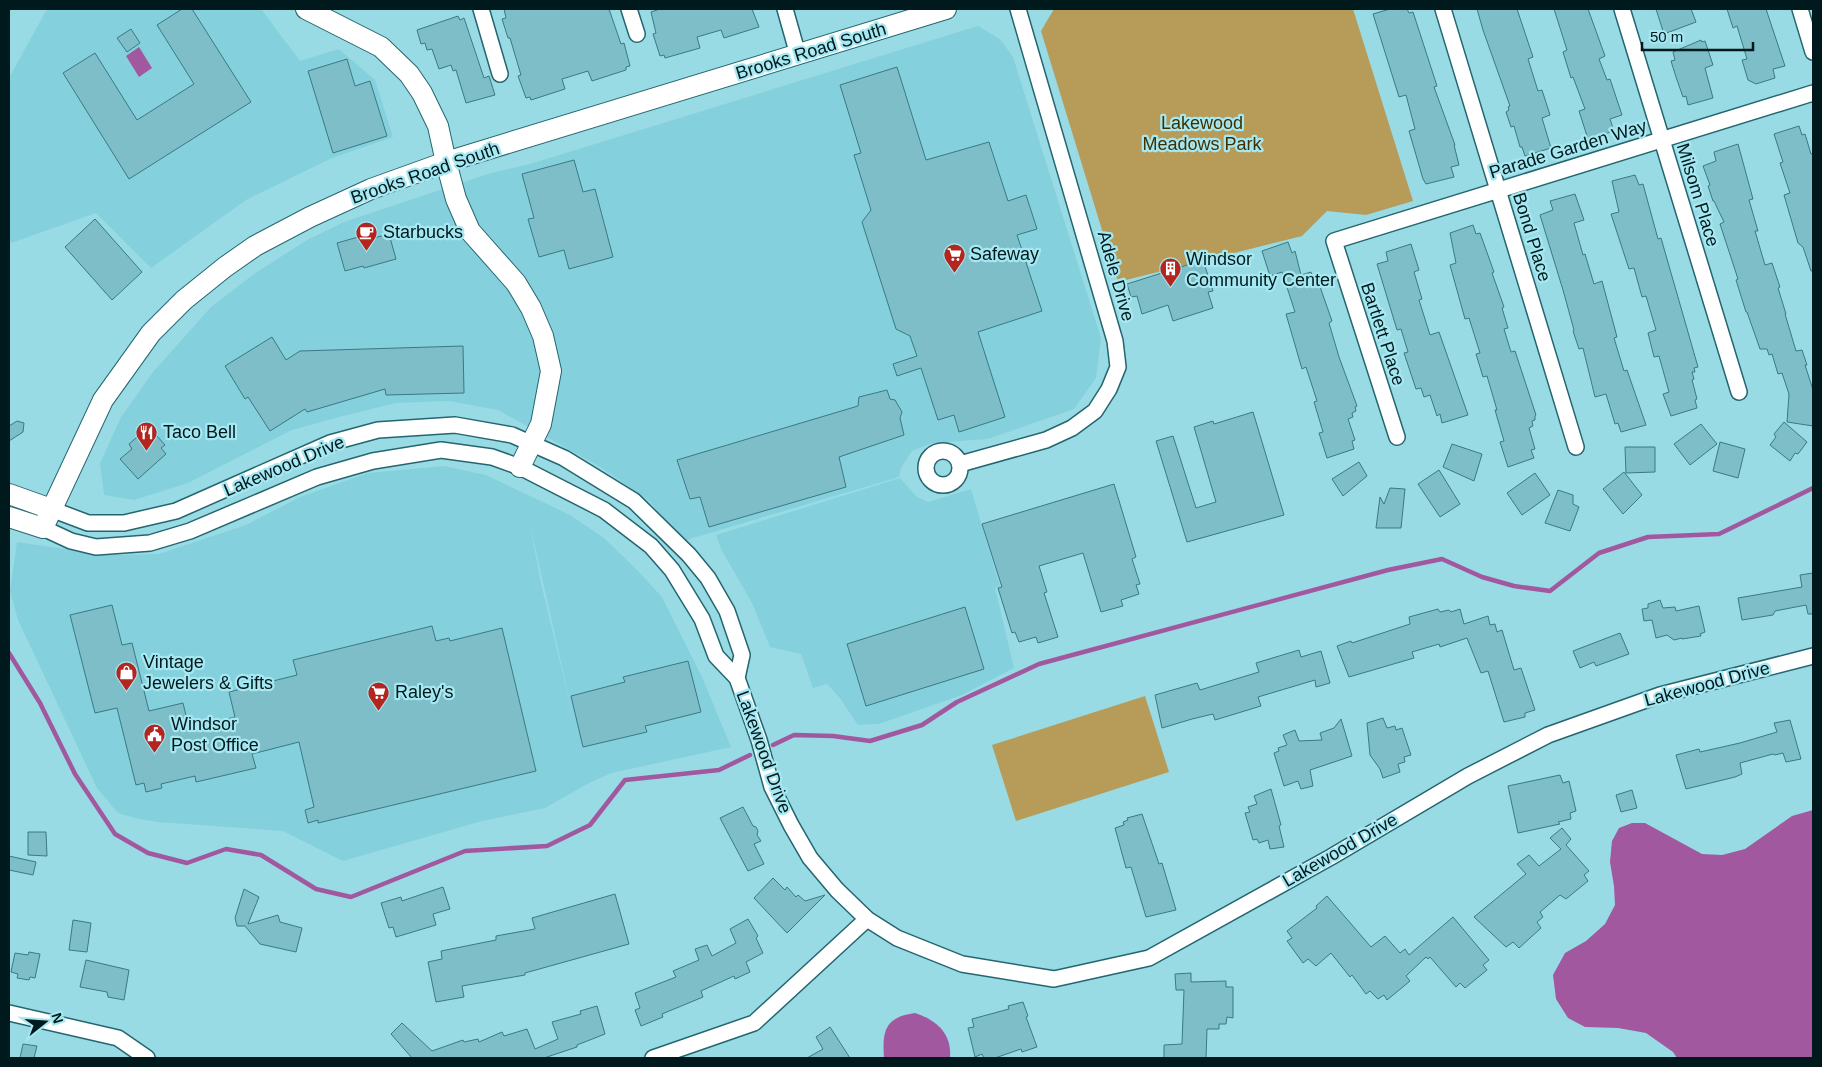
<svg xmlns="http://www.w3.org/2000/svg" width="1822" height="1067" viewBox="0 0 1822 1067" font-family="Helvetica,sans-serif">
<rect width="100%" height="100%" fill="#99dbe5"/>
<g fill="#84d0dc" fill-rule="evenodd">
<polygon points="47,9 261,9 300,61 339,49 375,80 393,137 332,158 246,200 151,268 96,213 11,243 9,235 9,78"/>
<polygon points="978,26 1000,39 1013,57 1101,338 1096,378 1074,409 988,439 932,443 912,451 901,468 899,477 683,541 649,501 602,468 498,410 449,401 396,403 343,416 292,430 188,483 134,500 104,495 100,463 121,417 153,372 211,307 254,274 307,240 344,222 491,173 530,164"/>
<path d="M444,466l42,9 84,40 34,23 33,32 25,27 40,80 29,70 -119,26 -23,10 -44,25 -63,13 -139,40 -60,-30 -126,-9 -22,-4 -17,-5 -21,-25 -79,-168 -8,-29 7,-49 68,10 37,3 37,-1 87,-29 54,-28 68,-24zM529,520l45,200 -33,-137z"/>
<polygon points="900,478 917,497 928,502 971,489 1000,586 995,588 1014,668 962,695 879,724 858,725 839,697 827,684 813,688 801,654 770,647 752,603 721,549 716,535"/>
</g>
<g fill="#b69b59">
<polygon points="1054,9 1353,9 1413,201 1366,215 1327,211 1302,236 1118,282 1041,31"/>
<polygon points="1145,696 1169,772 1016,821 992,745"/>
</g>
<g fill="#a1589f">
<polygon points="139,47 152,68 139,77 126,56"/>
<polygon points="1813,810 1813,1058 1677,1058 1673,1052 1646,1033 1618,1028 1585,1027 1568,1018 1556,999 1553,975 1565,953 1586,941 1605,924 1615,905 1614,886 1610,862 1612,841 1619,828 1632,823 1645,823 1702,854 1722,855 1745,849 1792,816"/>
<path d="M915,1013c21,7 37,20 35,45h-66c-2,-27 1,-41 31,-45z"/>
</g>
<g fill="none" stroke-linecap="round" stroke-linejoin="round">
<g stroke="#a1589f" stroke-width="4.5">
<polyline points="9,653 40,703 75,774 115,834 148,853 187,863 226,849 261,855 316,889 351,897 465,851 547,846 590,825 625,780 719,770 750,755"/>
<polyline points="773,745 794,735 833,736 870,741 922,725 957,702 1039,664 1388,570 1442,559 1482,577 1514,586 1550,591 1599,553 1648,537 1719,534 1813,488"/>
</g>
</g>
<g fill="#7dbec8" stroke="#397a83">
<polygon points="182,9 192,9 251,102 129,179 63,73 95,53 137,120 194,84 157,25"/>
<polygon points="504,9 609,9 621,44 624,43 630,66 626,67 626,70 592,81 588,71 562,79 565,89 531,100 530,97 526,98 518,76 521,75 510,38 508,38 502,19 506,18"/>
<polygon points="660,9 752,9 759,27 724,38 721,30 697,37 700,48 665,58 664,55 660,56 653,34 656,33 651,12"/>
<polygon points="1390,9 1407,9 1409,13 1413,12 1437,86 1434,87 1455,145 1454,145 1459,165 1451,167 1454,177 1426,184 1423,179 1409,131 1415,129 1406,95 1399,97 1373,14"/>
<polygon points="1477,9 1517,9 1533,57 1528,59 1538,91 1542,90 1550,115 1542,118 1551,148 1525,156 1522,147 1520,147 1514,126 1511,127 1506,112 1509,110 1508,107 1510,106 1483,30"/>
<polygon points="1554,9 1588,9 1605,56 1599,59 1607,80 1610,79 1622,115 1610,119 1614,131 1588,139 1579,111 1585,109 1573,77 1571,78 1563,52 1567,50"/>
<polygon points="1656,9 1691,9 1696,22 1664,34"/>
<polygon points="1727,9 1766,9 1785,66 1773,69 1775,78 1756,84 1748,80 1742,60 1747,59 1737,26 1733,28"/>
<polygon points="458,16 460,20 464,18 484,78 489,76 495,95 466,103 456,70 453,71 451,65 439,69 432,49 427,50 425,43 421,44 417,30"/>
<polygon points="131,29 140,43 127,52 117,38"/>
<polygon points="1701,40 1702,42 1705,41 1713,65 1705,68 1713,98 1688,105 1686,96 1683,97 1676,77 1671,61 1675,60 1673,52"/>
<polygon points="347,59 355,86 370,81 387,136 333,153 308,71"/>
<polygon points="897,67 926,160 989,142 1008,201 1026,195 1037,229 1017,235 1042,311 978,332 1005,417 959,432 954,415 938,420 921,368 897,376 893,364 917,356 910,336 896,329 862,222 871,210 854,155 861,153 840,85"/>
<polygon points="1799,126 1802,135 1805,134 1811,154 1813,153 1813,271 1811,271 1803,247 1798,243 1784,195 1790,193 1780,163 1783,162 1774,134"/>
<polygon points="1738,144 1753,199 1749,200 1758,231 1755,231 1765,265 1772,263 1780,287 1778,288 1786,314 1785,314 1796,351 1802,350 1807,365 1805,365 1813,390 1813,426 1787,422 1789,394 1782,373 1778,374 1772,354 1769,355 1767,349 1760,349 1747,312 1746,312 1736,280 1738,279 1720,224 1724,222 1714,201 1713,201 1708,186 1710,185 1703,166 1716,161 1714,152"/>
<polygon points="574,160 583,192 595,189 613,257 569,269 564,250 539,257 528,219 534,218 522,174"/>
<polygon points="1635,175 1639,185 1643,184 1658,239 1661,238 1698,367 1694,368 1695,372 1692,372 1694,379 1692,380 1697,399 1695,400 1697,408 1671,416 1663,394 1669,392 1659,356 1654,357 1648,333 1656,330 1646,296 1642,297 1634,268 1629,269 1611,214 1619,212 1612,181"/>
<polygon points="1575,194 1584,220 1574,223 1583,255 1585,254 1594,284 1602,281 1617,337 1614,338 1624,371 1627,370 1646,425 1621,432 1618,423 1615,424 1606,394 1595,397 1583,348 1579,349 1573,331 1574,330 1563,290 1540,215 1553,210 1550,201"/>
<polygon points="95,219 142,272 112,300 65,247"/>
<polygon points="1473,225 1476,234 1480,233 1494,272 1492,273 1504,307 1502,308 1508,328 1504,329 1511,352 1515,351 1536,415 1535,416 1535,420 1532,421 1533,426 1529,428 1535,449 1531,450 1534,458 1508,467 1500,442 1504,441 1495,410 1497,410 1487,376 1483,377 1476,354 1480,353 1469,318 1465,319 1450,265 1456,263 1450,233"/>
<polygon points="369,234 370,239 389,234 396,259 364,268 363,266 345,271 337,243"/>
<polygon points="1288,242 1292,253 1295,251 1301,275 1311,272 1314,282 1318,281 1332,321 1329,323 1339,357 1357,406 1355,407 1356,411 1352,413 1353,417 1348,419 1355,440 1352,441 1354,449 1327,458 1319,433 1323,432 1314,402 1317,401 1306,367 1302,369 1286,314 1295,312 1282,272 1270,276 1262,251"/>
<polygon points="1411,244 1419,270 1414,272 1422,299 1419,300 1430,335 1439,332 1468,415 1442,423 1440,414 1437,416 1430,395 1424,397 1421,388 1416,389 1404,353 1408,352 1401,329 1397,330 1377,264 1388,261 1386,252"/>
<polygon points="1203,260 1213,291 1208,292 1213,308 1173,321 1168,305 1142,314 1137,296 1131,297 1127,284"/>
<polygon points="272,337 286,360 300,351 463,346 464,393 386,395 385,389 307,412 305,409 270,431 248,397 245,399 225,366"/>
<polygon points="887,390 890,399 895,400 902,412 900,418 904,435 839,457 846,487 709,527 700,497 690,499 677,460 858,406 859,397"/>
<polygon points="1253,412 1284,515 1187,542 1156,441 1173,436 1196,508 1216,502 1194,427 1213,421 1214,424"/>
<polygon points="17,421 24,423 23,432 9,441 9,426"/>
<polygon points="1784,422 1807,442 1798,454 1795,453 1790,461 1770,445 1776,437 1774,434"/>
<polygon points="1701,424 1717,444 1690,465 1674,444"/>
<polygon points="149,427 165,445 161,448 166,454 138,479 120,459 132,449 129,444"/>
<polygon points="1720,442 1745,449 1738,478 1713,471"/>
<polygon points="1452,444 1482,454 1474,481 1443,467"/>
<polygon points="1625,447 1655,447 1655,472 1626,473"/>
<polygon points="1359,462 1367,476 1343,496 1332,479"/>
<polygon points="1439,470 1460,504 1440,517 1418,484"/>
<polygon points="1624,472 1642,495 1623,514 1603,489"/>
<polygon points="1535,473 1550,495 1522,515 1507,493"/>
<polygon points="1114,484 1136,557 1132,559 1140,584 1136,585 1139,594 1121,600 1123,606 1101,612 1083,553 1039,566 1047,592 1044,593 1058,637 1038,643 1036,637 1019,642 1015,632 1012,633 998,588 1002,587 982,524"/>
<polygon points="1390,488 1405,489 1401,528 1376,528 1380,497 1384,504"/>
<polygon points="1558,490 1573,495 1573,504 1579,507 1570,531 1545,523"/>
<polygon points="1813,573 1813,614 1808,614 1806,605 1775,611 1773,615 1742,620 1738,598 1802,587 1800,575"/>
<polygon points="1660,600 1663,608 1675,607 1676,611 1699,606 1705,632 1700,634 1701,636 1682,639 1682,638 1674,640 1667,635 1656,638 1652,620 1644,621 1642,609 1648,608 1648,604"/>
<polygon points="112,605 122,645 132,643 149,711 183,703 189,728 235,717 229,692 297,675 293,660 432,626 436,641 449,638 450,641 502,628 536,771 318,823 318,820 308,823 305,810 314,807 299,742 252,754 256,768 196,782 195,776 161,784 162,788 146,792 144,783 136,785 117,708 95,713 70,615"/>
<polygon points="965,607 984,669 866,706 847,644"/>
<polygon points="1438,609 1440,612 1449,610 1451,612 1460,609 1464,624 1488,616 1490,625 1495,624 1497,632 1502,630 1514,670 1521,668 1535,710 1525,713 1525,717 1504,722 1488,671 1481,673 1467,638 1440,647 1439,644 1412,652 1414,658 1349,677 1337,646 1351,641 1352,643 1410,624 1409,617"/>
<polygon points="1620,633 1629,654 1596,666 1594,662 1580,668 1573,651"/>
<polygon points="1299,650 1301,657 1321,651 1330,683 1316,687 1315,680 1258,697 1261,706 1215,720 1213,714 1192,719 1162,728 1155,695 1197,683 1200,690 1259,672 1256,663"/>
<polygon points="688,661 701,712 645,726 647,732 583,747 571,696 625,682 623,677"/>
<polygon points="1383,718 1387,728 1395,726 1396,730 1402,728 1411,755 1404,757 1405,762 1398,764 1400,772 1383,778 1380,769 1370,755 1367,723"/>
<polygon points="1341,719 1352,756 1310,770 1313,786 1301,789 1298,781 1284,786 1274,753 1279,751 1278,748 1287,745 1283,735 1295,730 1299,741 1322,740 1320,733 1334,728"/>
<polygon points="1790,720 1801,759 1786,762 1783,753 1775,755 1773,754 1740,763 1742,774 1735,777 1686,789 1676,755 1699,749 1700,752 1740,743 1777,732 1774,723"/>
<polygon points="1560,775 1563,783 1569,781 1576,811 1570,813 1571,819 1558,822 1560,824 1518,833 1508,786"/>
<polygon points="1271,789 1281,825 1279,826 1284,847 1270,849 1268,840 1259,843 1257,839 1253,840 1245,813 1250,812 1248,807 1257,804 1254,796"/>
<polygon points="1632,790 1637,808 1621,812 1616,795"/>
<polygon points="743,807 753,826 756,827 758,831 757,835 761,841 754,844 764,864 748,871 720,818"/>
<polygon points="1142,814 1159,864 1162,863 1176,910 1146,917 1131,867 1126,868 1115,828 1124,825 1123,822 1128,820 1127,818"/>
<polygon points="1562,828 1571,839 1566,845 1589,871 1584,875 1588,881 1566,899 1560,895 1540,912 1543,917 1537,922 1541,928 1519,948 1513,942 1506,947 1474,917 1526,874 1517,864 1529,855 1539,866 1561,849 1550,838"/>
<polygon points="28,832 46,832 47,856 28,855"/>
<polygon points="9,856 36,862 33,875 9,870"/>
<polygon points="773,878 785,890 787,887 796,897 798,895 805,901 825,895 787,933 754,898"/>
<polygon points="443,887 450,909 433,914 436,925 396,937 393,927 389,928 381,903 401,897 402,901"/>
<polygon points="244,889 259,897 248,924 278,915 280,922 302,928 296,952 260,944 245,926 237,926 235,918"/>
<polygon points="615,894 629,944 525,973 525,975 462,986 464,997 436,1002 428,962 442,959 441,951 496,940 496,936 535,929 532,918"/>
<polygon points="1327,896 1371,947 1385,936 1400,953 1405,949 1409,955 1453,917 1489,960 1483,965 1487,970 1465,988 1460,983 1456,987 1430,957 1428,959 1426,957 1406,976 1410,981 1387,1000 1384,995 1378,999 1370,991 1366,994 1352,975 1350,977 1331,953 1316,966 1308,959 1303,963 1287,941 1292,938 1287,931 1317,908 1316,906"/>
<polygon points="748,919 758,936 756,938 763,953 746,962 750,972 735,979 734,976 701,991 703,997 662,1014 663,1017 641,1026 635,1010 640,1008 635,993 676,977 673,971 699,960 695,949 707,945 712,956 736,943 730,929"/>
<polygon points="73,920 91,923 87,952 69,950"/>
<polygon points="29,952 40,954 35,978 30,977 29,980 17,978 18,974 11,972 15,953 28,955"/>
<polygon points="86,960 129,970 124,1000 108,997 107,992 80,987"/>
<polygon points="1191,973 1191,982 1226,981 1226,987 1233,987 1233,1018 1227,1017 1226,1024 1219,1024 1219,1029 1207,1029 1206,1058 1164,1058 1164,1045 1182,1044 1184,990 1176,990 1175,974"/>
<polygon points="1023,1002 1028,1016 1026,1017 1037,1047 1022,1052 1021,1049 995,1058 984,1058 982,1054 975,1057 968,1028 974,1027 972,1019 1009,1009 1008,1006"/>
<polygon points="597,1006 605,1034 577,1045 577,1047 544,1058 412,1058 391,1034 402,1023 432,1051 463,1040 464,1042 478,1039 479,1042 502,1032 504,1036 527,1029 535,1049 558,1039 552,1022 581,1014 580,1011"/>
<polygon points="830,1027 850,1058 807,1058 823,1049 816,1037"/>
<polygon points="23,1044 37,1046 34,1058 20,1058"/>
</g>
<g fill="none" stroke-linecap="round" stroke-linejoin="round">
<defs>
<g id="minor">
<polyline points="481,9 500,74"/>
<polyline points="629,9 637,34"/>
<polyline points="785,9 798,55"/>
<polyline points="1443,9 1576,447"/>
<polyline points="1622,9 1739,392"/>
<polyline points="1800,9 1813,52"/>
<polyline points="1397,437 1334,241 1813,93"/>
<circle cx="943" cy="468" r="17"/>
<polyline points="960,464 1046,440 1072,428 1095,411 1109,389 1118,367 1115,341 1018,9"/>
<polyline points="51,509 88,523 124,523 176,511 330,443 378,430 455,425 512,435 564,458 634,501 689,555 708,578 727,611 742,655 737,678"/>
<polyline points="43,528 71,541 96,547 150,543 190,531 317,477 373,461 441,450 492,457 520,467 604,510 651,546 672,570 702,619 716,656 737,678 759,740 772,787 791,825 810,858 837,890 867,919 897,938 962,964 1054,979 1149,958 1331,857 1468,776 1548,735 1660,695 1813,656"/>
<polyline points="9,1013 118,1038 147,1058"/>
<polyline points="653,1058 754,1023 867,919"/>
</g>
<g id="tertiary">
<polyline points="306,9 381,47 409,74 422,93 438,126 446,162 456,199 470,231 516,283 531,308 543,336 551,371 541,424 520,467"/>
<polyline points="9,494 51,509"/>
<polyline points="9,517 43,528 103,400 151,333 184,300 225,267 255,246 310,217 371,189 446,162 946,9"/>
</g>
</defs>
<use href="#minor" stroke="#246670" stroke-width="18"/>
<use href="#tertiary" stroke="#246670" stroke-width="22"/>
<use href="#minor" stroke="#fff" stroke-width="15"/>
<use href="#tertiary" stroke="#fff" stroke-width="20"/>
</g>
<defs>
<symbol id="cafe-pin" viewBox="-11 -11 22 30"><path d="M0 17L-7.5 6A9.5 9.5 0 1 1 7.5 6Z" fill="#b4251f" stroke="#a6e8f2"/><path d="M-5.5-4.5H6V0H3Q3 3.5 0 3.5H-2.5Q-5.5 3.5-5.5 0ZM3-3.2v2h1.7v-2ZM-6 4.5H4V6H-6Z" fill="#fff"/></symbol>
<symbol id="supermarket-pin" viewBox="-11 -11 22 30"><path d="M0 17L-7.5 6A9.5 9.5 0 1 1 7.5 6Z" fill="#b4251f" stroke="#a6e8f2"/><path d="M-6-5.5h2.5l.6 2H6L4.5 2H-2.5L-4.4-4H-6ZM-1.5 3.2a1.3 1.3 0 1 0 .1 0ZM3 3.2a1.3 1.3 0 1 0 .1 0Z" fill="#fff"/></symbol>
<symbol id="building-pin" viewBox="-11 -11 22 30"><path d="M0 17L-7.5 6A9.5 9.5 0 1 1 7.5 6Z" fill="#b4251f" stroke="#a6e8f2"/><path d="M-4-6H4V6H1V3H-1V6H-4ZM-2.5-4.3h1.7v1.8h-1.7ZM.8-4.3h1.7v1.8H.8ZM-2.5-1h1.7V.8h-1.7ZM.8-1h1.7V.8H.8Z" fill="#fff"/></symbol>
<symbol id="restaurant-pin" viewBox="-11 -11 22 30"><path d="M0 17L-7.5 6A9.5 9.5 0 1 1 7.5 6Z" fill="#b4251f" stroke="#a6e8f2"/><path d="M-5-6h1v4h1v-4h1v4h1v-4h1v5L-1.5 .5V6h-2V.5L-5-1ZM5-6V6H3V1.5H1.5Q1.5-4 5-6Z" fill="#fff"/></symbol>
<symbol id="shop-pin" viewBox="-11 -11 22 30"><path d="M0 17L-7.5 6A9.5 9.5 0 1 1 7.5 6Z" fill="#b4251f" stroke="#a6e8f2"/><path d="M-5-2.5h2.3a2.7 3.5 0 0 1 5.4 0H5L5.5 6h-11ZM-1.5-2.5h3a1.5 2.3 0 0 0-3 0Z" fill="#fff"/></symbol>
<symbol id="civic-pin" viewBox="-11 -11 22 30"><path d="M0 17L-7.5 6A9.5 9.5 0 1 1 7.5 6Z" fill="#b4251f" stroke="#a6e8f2"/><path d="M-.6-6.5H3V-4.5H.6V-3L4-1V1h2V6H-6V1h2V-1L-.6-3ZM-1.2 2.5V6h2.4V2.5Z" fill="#fff"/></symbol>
</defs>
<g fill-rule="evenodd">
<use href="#cafe-pin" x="354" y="220" width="25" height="34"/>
<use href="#supermarket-pin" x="942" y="242" width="25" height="34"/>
<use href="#building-pin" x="1158" y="256" width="25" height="34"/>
<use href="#restaurant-pin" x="134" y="420" width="25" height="34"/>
<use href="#shop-pin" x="114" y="660" width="25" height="34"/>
<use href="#supermarket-pin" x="366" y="680" width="25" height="34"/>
<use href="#civic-pin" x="142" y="722" width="25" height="34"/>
</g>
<g text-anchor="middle" stroke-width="4.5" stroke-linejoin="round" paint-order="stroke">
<g font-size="18" fill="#00191c" stroke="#a6e8f2">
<text transform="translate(811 51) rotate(-17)" y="6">Brooks Road South</text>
<text transform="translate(1568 149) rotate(-17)" y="6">Parade Garden Way</text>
<text transform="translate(425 173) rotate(-19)" y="6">Brooks Road South</text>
<text transform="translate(1698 195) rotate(73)" y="6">Milsom Place</text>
<text transform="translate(1532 237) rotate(73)" y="6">Bond Place</text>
<text transform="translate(1116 276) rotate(74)" y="6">Adele Drive</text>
<text transform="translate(1383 334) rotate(72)" y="6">Bartlett Place</text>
<text transform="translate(284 466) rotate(-23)" y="6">Lakewood Drive</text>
<text transform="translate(1707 684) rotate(-15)" y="6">Lakewood Drive</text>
<text transform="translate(764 752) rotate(70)" y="6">Lakewood Drive</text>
<text transform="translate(1340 850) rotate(-30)" y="6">Lakewood Drive</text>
</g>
<g font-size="18" fill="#403000" stroke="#a6e8f2">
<text x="1202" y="129">Lakewood<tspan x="1202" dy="21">Meadows Park</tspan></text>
</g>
<g font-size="18" fill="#00191c" stroke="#a6e8f2" text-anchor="start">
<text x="383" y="238">Starbucks</text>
<text x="970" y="260">Safeway</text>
<text x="1186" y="265">Windsor<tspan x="1186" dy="21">Community Center</tspan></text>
<text x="163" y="438">Taco Bell</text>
<text x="143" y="668">Vintage<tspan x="143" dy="21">Jewelers &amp; Gifts</tspan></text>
<text x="395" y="698">Raley's</text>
<text x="171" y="730">Windsor<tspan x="171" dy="21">Post Office</tspan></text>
</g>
</g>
<rect width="1822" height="1067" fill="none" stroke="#00191c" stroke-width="20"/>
<g transform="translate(45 1022) rotate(73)" stroke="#a6e8f2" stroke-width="4" paint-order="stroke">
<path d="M0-4L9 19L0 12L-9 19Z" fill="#00191c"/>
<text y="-8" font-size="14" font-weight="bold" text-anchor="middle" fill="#00191c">N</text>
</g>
<path d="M1642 42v8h111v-8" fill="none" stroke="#00191c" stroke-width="2.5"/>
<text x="1650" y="42" font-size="15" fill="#00191c" stroke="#a6e8f2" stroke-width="4" paint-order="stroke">50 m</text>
</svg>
